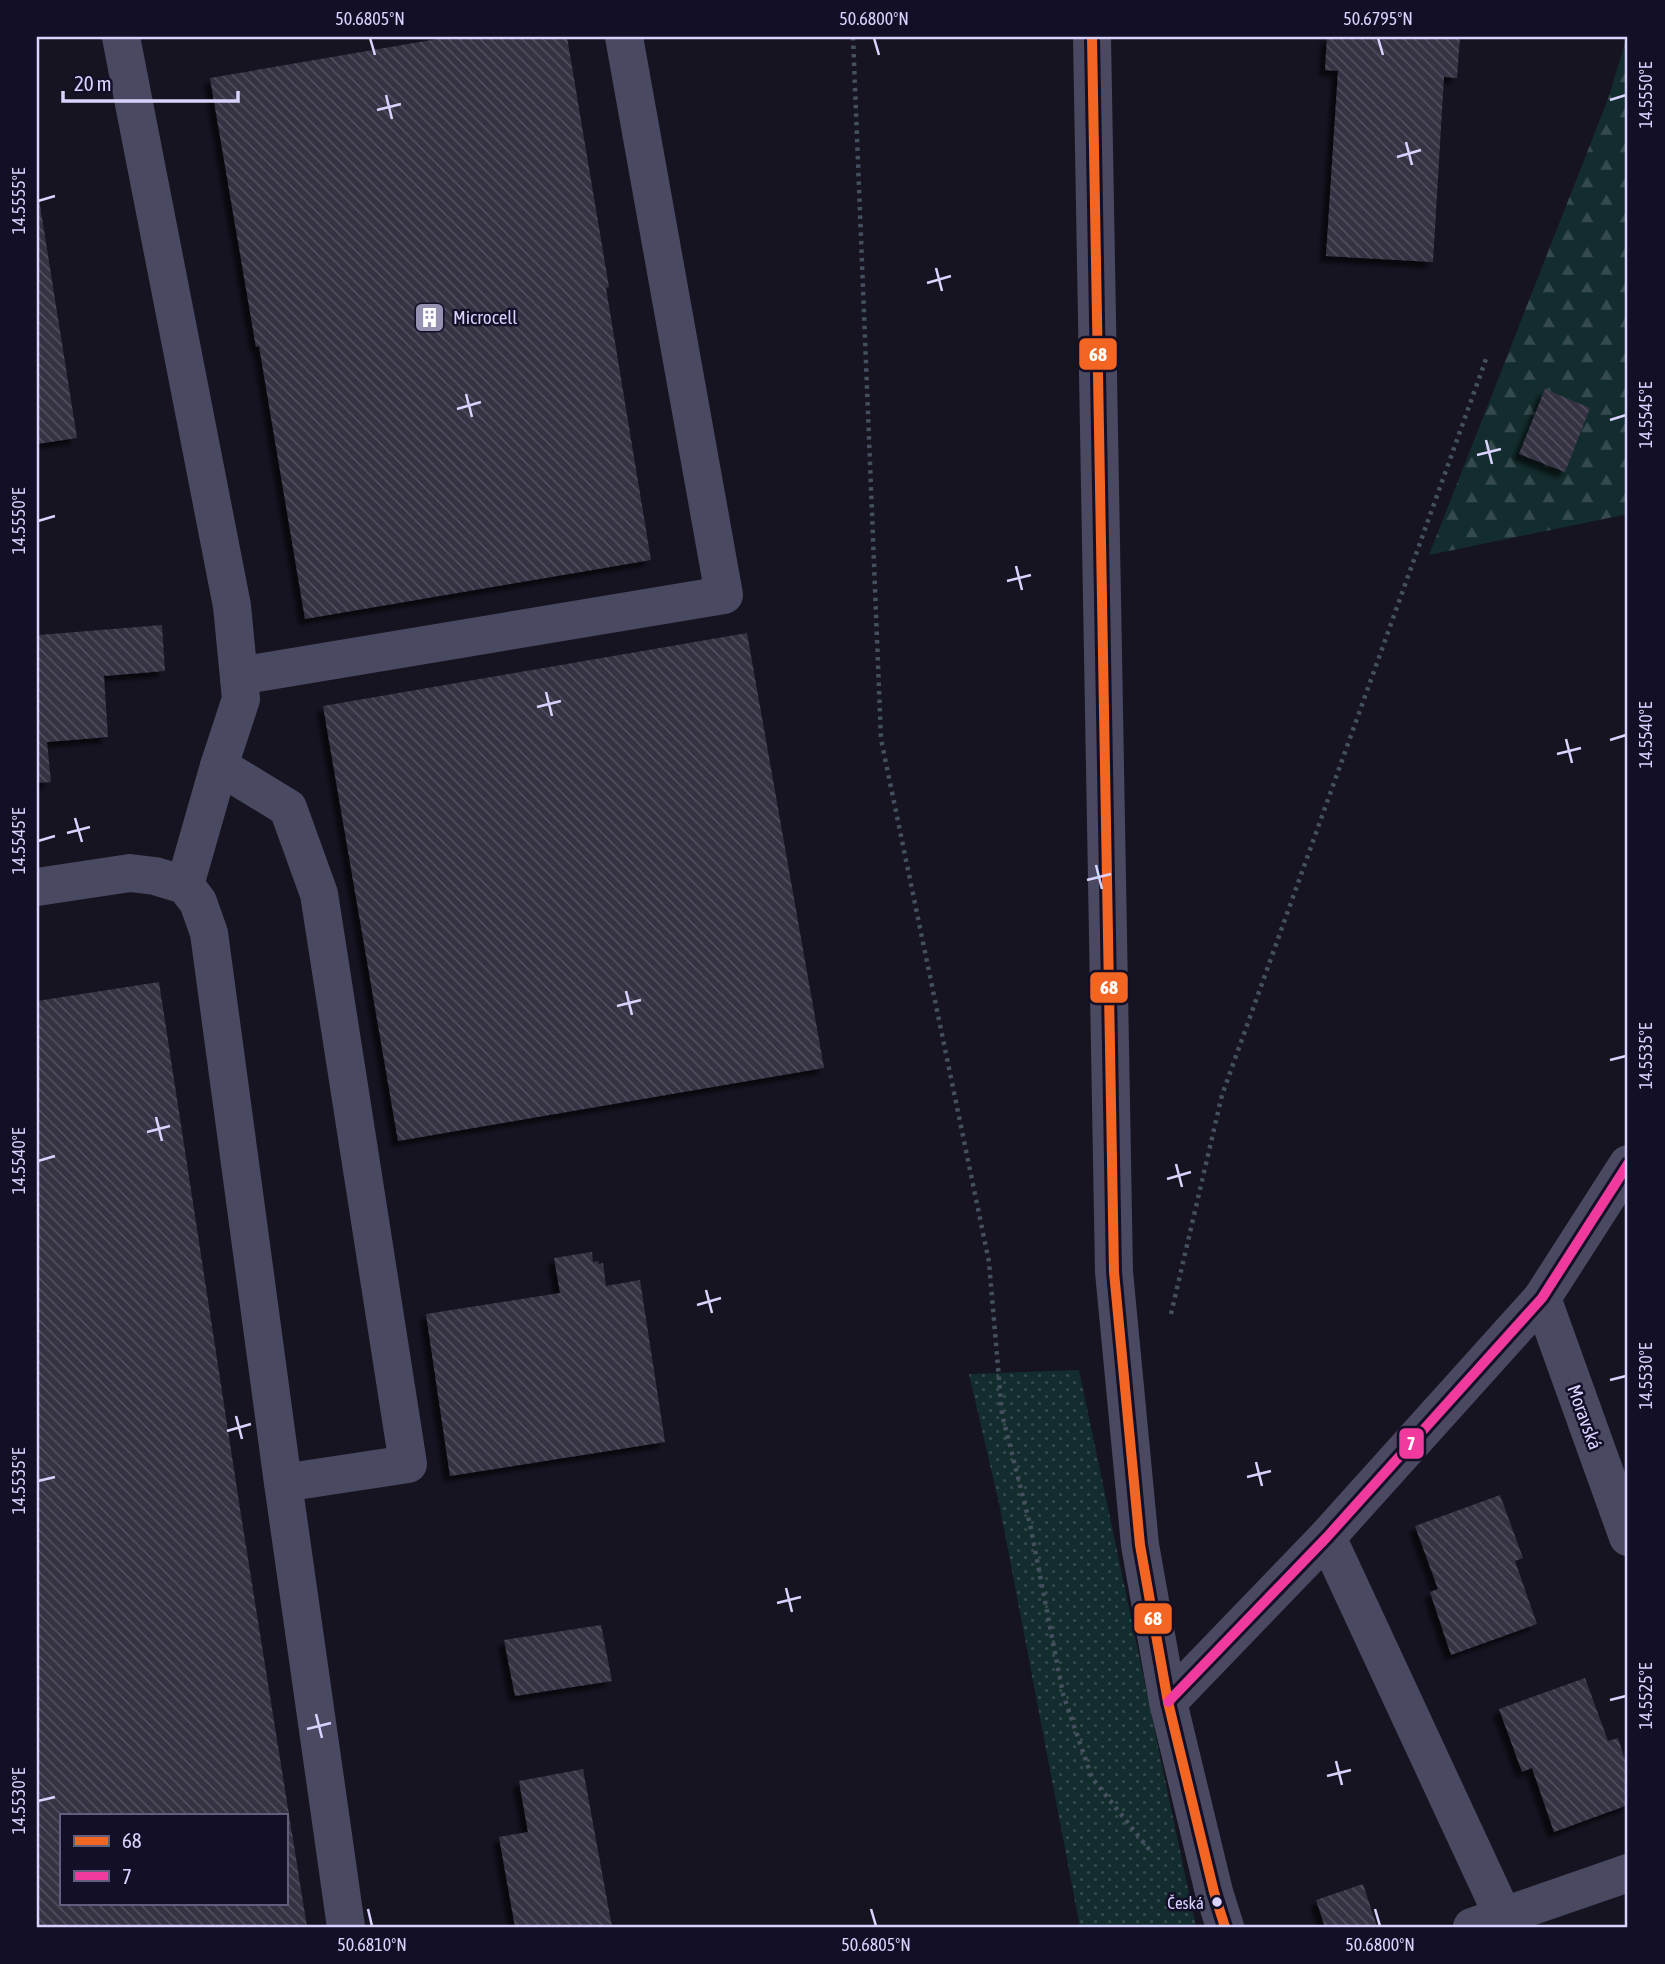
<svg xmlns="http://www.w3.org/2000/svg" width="1665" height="1964" viewBox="0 0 1665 1964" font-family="'Asap Condensed',sans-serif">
<defs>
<pattern id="grass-dots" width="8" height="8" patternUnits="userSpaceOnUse" patternTransform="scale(1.75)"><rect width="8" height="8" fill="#132c2d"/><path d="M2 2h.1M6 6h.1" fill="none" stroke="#354a4c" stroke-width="1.8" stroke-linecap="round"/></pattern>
<pattern id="forest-firs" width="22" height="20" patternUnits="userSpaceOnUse" patternTransform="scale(1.75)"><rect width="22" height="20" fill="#132c2d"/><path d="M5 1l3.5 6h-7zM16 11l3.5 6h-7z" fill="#354a4c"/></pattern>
<pattern id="building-back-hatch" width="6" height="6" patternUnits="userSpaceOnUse" patternTransform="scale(1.75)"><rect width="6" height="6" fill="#343243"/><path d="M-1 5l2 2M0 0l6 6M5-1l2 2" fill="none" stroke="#514f5f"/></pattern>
<filter id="shadow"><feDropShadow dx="-6" dy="6" stdDeviation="2" flood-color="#0009"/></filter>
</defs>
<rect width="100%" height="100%" fill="#161421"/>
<polygon fill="url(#grass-dots)" points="1079,1370 1196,1927 1080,1927 1000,1508 969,1374"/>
<polygon fill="url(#forest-firs)" points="1627,37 1628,514 1429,555 1608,99"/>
<g fill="url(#building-back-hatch)" fill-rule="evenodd" filter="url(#shadow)">
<polygon points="449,37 567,37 609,287 606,288 651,560 305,619 259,346 256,347 210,78"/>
<polygon points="1327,37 1460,37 1457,78 1444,77 1433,262 1326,256 1338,71 1325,70"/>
<polygon points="37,186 77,438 37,444"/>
<polygon points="1545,389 1590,408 1565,472 1519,454"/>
<polygon points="162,625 165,671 104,676 108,737 47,742 51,782 37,783 39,635"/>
<polygon points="747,633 824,1068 398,1141 323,706"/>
<path d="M159,982l82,533 66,412h-270v-926zM61,1815h224v88h-224z"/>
<polygon points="592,1252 593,1262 598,1261 599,1264 603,1263 606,1286 640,1280 665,1442 450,1476 426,1314 560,1293 554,1258"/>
<polygon points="1500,1495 1523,1558 1515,1561 1537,1624 1451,1655 1430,1592 1438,1589 1415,1526"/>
<polygon points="601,1625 612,1681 515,1696 504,1640"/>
<polygon points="1585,1678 1608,1741 1618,1738 1628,1769 1628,1805 1554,1832 1532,1768 1522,1772 1499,1709"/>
<polygon points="583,1769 612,1927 515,1927 499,1837 528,1832 519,1781"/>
<polygon points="1363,1884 1377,1927 1325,1927 1316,1900"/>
</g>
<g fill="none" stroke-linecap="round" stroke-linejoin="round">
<g stroke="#44505f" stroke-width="4.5" stroke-dasharray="3.5 5" stroke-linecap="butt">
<polyline points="853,37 881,739 989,1262 1002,1414 1031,1529 1063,1694 1092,1778 1152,1853"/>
<polyline points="1171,1314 1222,1095 1486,359"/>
</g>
<g stroke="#4a4962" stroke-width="38">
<polyline points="121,37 232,606 241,699 219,766 185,885"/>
<polyline points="1092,37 1114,1272 1140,1545 1168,1702 1214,1892 1225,1927"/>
<polyline points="239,676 724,595 624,37"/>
<polyline points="219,766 288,808 319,894 408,1464 283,1483"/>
<polyline points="37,887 130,873 155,876 185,885 198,902 209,933 283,1483 346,1927"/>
<polyline points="1542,1298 1628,1537"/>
<polyline points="1327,1537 1503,1916"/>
<polyline points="1168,1702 1327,1537 1542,1298 1628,1164"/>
<polyline points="1472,1927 1628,1873"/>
</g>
<defs>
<polyline id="bus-1" points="1092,37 1114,1272 1140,1545 1168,1702 1214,1892 1225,1927"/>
<polyline id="bus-2" points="1168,1702 1327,1537 1542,1298 1628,1164"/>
</defs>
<use href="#bus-1" stroke="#130f26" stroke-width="16"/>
<use href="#bus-2" stroke="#130f26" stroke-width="16"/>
<use href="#bus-1" stroke="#f26522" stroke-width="10"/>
<use href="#bus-2" stroke="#f13a9d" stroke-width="10"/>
</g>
<path fill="none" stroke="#d9d4ff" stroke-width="2.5" d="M370,38l5,17M874,38l5,17M1378,38l5,17M386,95l6,24M1610,100l16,-5M377,110l24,-6M1406,142l6,23M1397,157l24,-7M38,201l17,-5M936,268l6,23M927,283l24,-7M466,394l6,23M457,409l24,-7M1610,420l16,-5M1486,440l6,24M1477,455l24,-6M38,521l17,-5M1016,566l6,24M1007,581l24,-6M546,692l6,24M537,707l24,-6M1566,739l6,24M1610,740l16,-5M1557,754l24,-6M75,818l7,24M67,833l23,-6M38,841l17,-5M1096,865l6,24M1087,880l24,-6M626,991l6,24M617,1006l24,-6M1610,1060l16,-4M156,1117l6,24M147,1132l23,-6M38,1161l17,-5M1176,1164l6,23M1167,1179l24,-7M706,1290l6,23M697,1305l24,-7M1610,1380l16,-4M236,1416l6,23M227,1431l24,-7M1256,1462l6,24M1247,1477l24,-6M38,1481l17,-4M786,1588l6,24M777,1603l24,-6M1610,1700l16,-4M316,1714l6,24M307,1729l24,-6M1336,1761l6,24M1327,1776l24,-6M38,1801l17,-4M368,1909l4,17M871,1909l5,17M1375,1909l5,17"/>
<defs>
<symbol id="building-square" viewBox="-11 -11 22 22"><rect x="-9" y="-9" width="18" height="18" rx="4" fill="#9591b1" stroke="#130f26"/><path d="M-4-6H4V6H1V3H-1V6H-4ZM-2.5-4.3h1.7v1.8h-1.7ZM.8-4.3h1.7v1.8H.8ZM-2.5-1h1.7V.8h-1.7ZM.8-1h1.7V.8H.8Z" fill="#fff"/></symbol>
</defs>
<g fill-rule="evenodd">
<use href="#building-square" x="412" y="300" width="35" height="35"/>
</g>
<circle fill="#d9d4ff" stroke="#130f26" stroke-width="2.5" cx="1217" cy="1902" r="6"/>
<g text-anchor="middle" stroke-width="5" stroke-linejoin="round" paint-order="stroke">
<g font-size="17" fill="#d9d4ff" stroke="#130f26" text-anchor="end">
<text x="1204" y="1909">Česká</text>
</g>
<g font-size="19" fill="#d9d4ff" stroke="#130f26" text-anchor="start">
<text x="453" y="324">Microcell</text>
</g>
<g font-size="19" fill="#d9d4ff" stroke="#130f26">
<text transform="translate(1585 1417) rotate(70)" y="7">Moravská</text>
</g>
</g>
<g stroke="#130f26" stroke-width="2.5">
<rect x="1078" y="337" width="40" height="34" rx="7" fill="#f26522"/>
<rect x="1089" y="971" width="40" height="33" rx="7" fill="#f26522"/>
<rect x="1398" y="1427" width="27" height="33" rx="7" fill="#f13a9d"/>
<rect x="1133" y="1602" width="40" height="33" rx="7" fill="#f26522"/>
</g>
<g font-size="19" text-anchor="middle" font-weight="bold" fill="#fff">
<text x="1098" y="361">68</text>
<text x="1109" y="994">68</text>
<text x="1411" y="1450">7</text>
<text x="1153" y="1625">68</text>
</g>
<rect width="1665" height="1964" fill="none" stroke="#130f26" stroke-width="77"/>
<rect x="60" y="1814" width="228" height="91" fill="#130f26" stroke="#625e7d" stroke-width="2"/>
<rect x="74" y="1836" width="35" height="10" fill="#f26522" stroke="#625e7d" stroke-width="2"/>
<text x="122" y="1848" font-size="21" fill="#d9d4ff">68</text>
<rect x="74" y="1871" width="35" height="10" fill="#f13a9d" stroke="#625e7d" stroke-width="2"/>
<text x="122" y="1884" font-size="21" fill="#d9d4ff">7</text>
<path d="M63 91v10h175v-10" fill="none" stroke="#d9d4ff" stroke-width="3.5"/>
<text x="74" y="91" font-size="21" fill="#d9d4ff" stroke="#130f26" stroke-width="5" paint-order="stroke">20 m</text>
<rect x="38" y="38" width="1588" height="1888" fill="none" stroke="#d9d4ff" stroke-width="2.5"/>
<g font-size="18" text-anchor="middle" fill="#d9d4ff">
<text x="370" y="25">50.6805°N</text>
<text x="874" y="25">50.6800°N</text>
<text x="1378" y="25">50.6795°N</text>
<text transform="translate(1646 95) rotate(-90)" y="6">14.5550°E</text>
<text transform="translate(19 201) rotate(-90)" y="6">14.5555°E</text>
<text transform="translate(1646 415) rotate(-90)" y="6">14.5545°E</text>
<text transform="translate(19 521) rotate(-90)" y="6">14.5550°E</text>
<text transform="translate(1646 735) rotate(-90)" y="6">14.5540°E</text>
<text transform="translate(19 841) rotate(-90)" y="6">14.5545°E</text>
<text transform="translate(1646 1056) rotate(-90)" y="6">14.5535°E</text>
<text transform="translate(19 1161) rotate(-90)" y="6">14.5540°E</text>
<text transform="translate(1646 1376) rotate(-90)" y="6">14.5530°E</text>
<text transform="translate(19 1481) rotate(-90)" y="6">14.5535°E</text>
<text transform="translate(1646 1696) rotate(-90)" y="6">14.5525°E</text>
<text transform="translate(19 1801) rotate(-90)" y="6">14.5530°E</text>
<text x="372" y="1951">50.6810°N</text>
<text x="876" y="1951">50.6805°N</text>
<text x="1380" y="1951">50.6800°N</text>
</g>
</svg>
